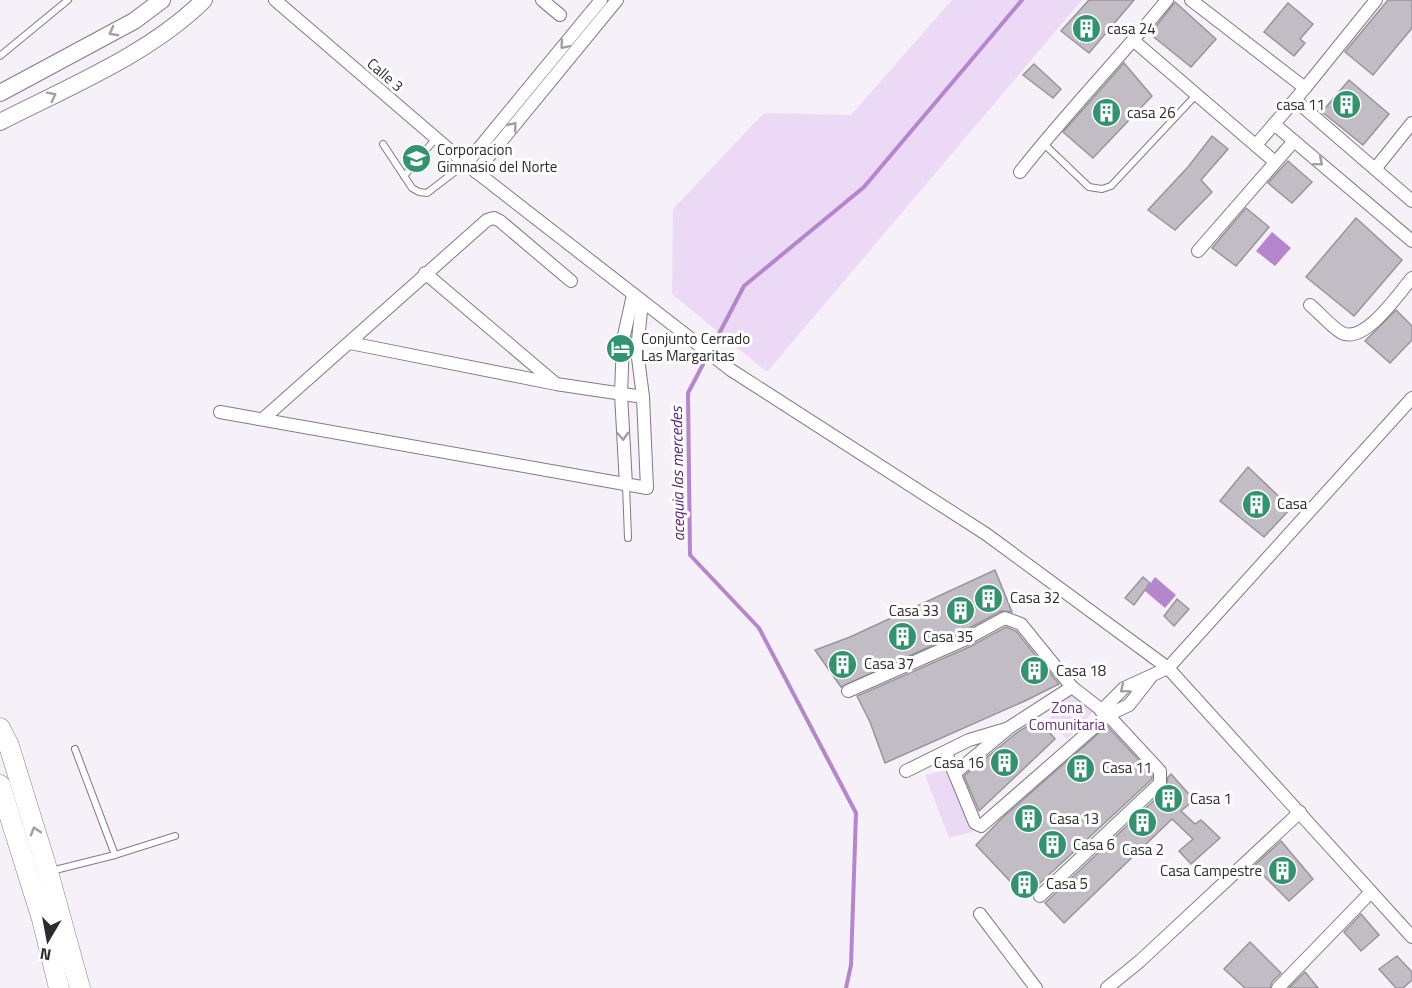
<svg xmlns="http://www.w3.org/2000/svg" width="1412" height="988" viewBox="0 0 1412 988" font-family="'Titillium Web',sans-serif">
<rect width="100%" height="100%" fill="#f6f0f9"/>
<g fill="#ecd9f5">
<polygon points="952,0 1082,0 767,372 672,294 673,209 764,113 851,115"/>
<polygon points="1070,691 1095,710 1067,739 1049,722 1056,699 1066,701"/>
<polygon points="954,768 975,831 949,838 925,775"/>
</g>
<g fill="#b585cd">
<polygon points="1272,232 1291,248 1275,266 1256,251"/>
<polygon points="1155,577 1176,595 1165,608 1145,591"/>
</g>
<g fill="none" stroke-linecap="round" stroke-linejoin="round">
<polyline stroke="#b585cd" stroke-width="4" points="846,988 851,965 856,813 759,628 690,555 688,393 744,286 864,187 1022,0"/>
</g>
<g fill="#c2bcc4" stroke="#99949c" stroke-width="1.5">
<polygon points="1089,0 1134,0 1089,53 1061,31"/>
<polygon points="1388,0 1412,0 1412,28 1373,75 1345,52"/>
<polygon points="1175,2 1216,39 1191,67 1150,34"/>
<polygon points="1288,3 1313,24 1300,39 1305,43 1294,56 1264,32"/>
<polygon points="1124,63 1152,96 1093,158 1063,132"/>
<polygon points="1034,64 1061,89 1053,98 1023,75"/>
<polygon points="1349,80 1389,114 1363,145 1322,112"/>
<polygon points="1212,136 1228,149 1201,180 1212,192 1175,230 1148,210 1188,167"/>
<polygon points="1288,161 1312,182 1292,203 1268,183"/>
<polygon points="1246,208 1269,227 1236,266 1212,248"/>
<polygon points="1356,218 1402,260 1354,316 1306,277"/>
<polygon points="1396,310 1412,326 1412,340 1390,363 1365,341"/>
<polygon points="1248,467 1291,508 1264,537 1220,501"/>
<polygon points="995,570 1012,612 1001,611 962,632 841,687 815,650 850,637"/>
<polygon points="1143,577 1150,583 1134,605 1125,598"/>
<polygon points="1177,599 1189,609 1174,626 1164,616"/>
<polygon points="1006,627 1016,631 1059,684 1027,700 885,763 870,722 857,696 969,647"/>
<polygon points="1038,719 1055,739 979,811 964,776 1015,734"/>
<polygon points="1107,726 1152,774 1152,779 1025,897 976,845 1002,818"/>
<polygon points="1171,774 1194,800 1181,811 1195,824 1201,820 1220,838 1191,864 1179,851 1193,839 1172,819 1064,923 1045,903 1166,789 1168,777"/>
<polygon points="1281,841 1313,879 1289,901 1254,866"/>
<polygon points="1361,914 1379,935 1361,951 1344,932"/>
<polygon points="1250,942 1281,973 1272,982 1270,988 1245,988 1224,969"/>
<polygon points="1397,956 1412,972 1412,980 1403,988 1396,988 1379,969"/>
<polygon points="1305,972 1318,988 1289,988"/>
</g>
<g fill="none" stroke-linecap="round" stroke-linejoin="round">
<defs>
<g id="service">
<polyline points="0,56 68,0"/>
<polyline points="1043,143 1089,187 1102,189 1111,186 1196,95"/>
<polyline points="383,144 412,188 419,192 427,193 465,164"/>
<polyline points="404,176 436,138"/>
<polyline points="626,485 628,538"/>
<polyline points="75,749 115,855"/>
<polyline points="51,871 115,855 175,836"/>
</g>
<g id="minor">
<polyline points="275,0 466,164 731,370 986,534 1168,668 1412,937"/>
<polyline points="542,0 560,15"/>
<polyline points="1191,0 1305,88"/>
<polyline points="1134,41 1275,162"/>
<polyline points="1295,100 1412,201"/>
<polyline points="1274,124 1412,241"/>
<polyline points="1256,145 1305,88 1376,0"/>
<polyline points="466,164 601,0"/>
<polyline points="1375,169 1412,123"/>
<polyline points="476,172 617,0"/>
<path d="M1020,172c46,-59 99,-113 147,-172"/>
<polyline points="1198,251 1294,141"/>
<polyline points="425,273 555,383"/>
<path d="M1310,305c10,8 21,22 32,28 23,11 57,-40 70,-55"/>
<polyline points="350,343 556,384 643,397"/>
<polyline points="220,412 647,488 643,397 637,350 642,301"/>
<polyline points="264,418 487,220 494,218 500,221 571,281"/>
<polyline points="626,485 621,394 623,340 633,295"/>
<polyline points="848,691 966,639 1005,618 1021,624 1072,687 1108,715 1160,771 1160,783 1040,896"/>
<polyline points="1101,711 1124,688 1168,668 1412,398"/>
<polyline points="946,753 975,823 981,826 1108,715 1129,705 1151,677"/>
<polyline points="906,771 969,740 1006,729"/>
<polyline points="955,773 1010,727 1072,687"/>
<polyline points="980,914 1036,988"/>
<polyline points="1107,988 1140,961 1300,812"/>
<polyline points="1278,988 1371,892"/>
</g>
<g id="secondary">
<polyline points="0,93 134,21 162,0"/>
<path d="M0,122c68,-35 150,-68 204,-122"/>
</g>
<g id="trunk">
<polyline points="0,728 9,746 48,872 80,988"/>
<polyline points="0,785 42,919 59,988"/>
</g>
</defs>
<use href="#service" stroke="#807b82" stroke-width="8"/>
<use href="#minor" stroke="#807b82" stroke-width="14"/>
<use href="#secondary" stroke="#807b82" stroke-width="18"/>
<use href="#trunk" stroke="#807b82" stroke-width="21"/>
<use href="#service" stroke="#fff" stroke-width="6"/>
<use href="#minor" stroke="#fff" stroke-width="12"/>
<use href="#secondary" stroke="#fff" stroke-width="16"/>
<use href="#trunk" stroke="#fff" stroke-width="20"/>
</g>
<defs><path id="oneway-chevron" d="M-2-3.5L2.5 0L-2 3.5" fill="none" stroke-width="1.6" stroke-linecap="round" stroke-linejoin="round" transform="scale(1.5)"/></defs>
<g stroke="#a0a0a1">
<use href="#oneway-chevron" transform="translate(113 32) rotate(152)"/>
<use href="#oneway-chevron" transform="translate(564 45) rotate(130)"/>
<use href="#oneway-chevron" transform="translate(52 96) rotate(-27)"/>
<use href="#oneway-chevron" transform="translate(513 126) rotate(-51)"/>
<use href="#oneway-chevron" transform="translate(1319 162) rotate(40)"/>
<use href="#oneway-chevron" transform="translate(623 436) rotate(87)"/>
<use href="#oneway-chevron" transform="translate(1124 689) rotate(140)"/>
<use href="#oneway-chevron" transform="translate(35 831) rotate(-107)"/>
</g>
<defs>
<symbol id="building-disc" viewBox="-11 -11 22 22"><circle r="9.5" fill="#32946f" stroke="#fff"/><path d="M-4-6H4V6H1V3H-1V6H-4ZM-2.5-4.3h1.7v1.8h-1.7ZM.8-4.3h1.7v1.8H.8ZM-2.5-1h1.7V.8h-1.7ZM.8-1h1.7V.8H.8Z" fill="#fff"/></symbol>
<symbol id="school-disc" viewBox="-11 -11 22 22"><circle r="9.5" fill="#32946f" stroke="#fff"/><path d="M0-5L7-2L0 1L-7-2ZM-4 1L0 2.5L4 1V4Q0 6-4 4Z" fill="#fff"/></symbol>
<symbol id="hotel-disc" viewBox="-11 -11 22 22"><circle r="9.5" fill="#32946f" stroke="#fff"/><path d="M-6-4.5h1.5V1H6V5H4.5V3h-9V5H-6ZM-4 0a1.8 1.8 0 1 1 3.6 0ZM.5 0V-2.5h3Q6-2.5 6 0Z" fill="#fff"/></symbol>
</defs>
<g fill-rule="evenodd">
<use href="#building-disc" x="1070" y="12" width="33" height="33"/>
<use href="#building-disc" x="1330" y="88" width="33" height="33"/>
<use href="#building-disc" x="1090" y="96" width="33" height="33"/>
<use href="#school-disc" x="400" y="142" width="33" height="33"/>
<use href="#hotel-disc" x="604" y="332" width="33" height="33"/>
<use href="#building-disc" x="1240" y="488" width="33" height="33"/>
<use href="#building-disc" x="972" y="582" width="33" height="33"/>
<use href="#building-disc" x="944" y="594" width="33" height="33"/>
<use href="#building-disc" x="886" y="620" width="33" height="33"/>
<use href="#building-disc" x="826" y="648" width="33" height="33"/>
<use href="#building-disc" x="1018" y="654" width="33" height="33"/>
<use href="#building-disc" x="988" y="746" width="33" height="33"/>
<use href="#building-disc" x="1064" y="752" width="33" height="33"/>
<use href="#building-disc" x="1152" y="782" width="33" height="33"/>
<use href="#building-disc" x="1012" y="802" width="33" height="33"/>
<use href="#building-disc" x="1126" y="806" width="33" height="33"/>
<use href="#building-disc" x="1036" y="828" width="33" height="33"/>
<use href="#building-disc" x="1266" y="854" width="33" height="33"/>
<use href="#building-disc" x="1008" y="868" width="33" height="33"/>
</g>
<g text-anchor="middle" stroke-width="6" stroke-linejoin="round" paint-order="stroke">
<g font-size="15" fill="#2d2b2e" stroke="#fff" text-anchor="start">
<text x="1107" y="34">casa 24</text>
<text x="1325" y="110" text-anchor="end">casa 11</text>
<text x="1127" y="118">casa 26</text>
<text x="437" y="155">Corporacion<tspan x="437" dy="17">Gimnasio del Norte</tspan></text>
<text x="641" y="344">Conjunto Cerrado<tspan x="641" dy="17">Las Margaritas</tspan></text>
<text x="1277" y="509">Casa</text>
<text x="1010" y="603">Casa 32</text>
<text x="939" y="616" text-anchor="end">Casa 33</text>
<text x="923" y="642">Casa 35</text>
<text x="864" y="669">Casa 37</text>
<text x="1056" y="676">Casa 18</text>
<text x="984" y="768" text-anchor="end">Casa 16</text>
<text x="1102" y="773">Casa 11</text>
<text x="1190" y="804">Casa 1</text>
<text x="1049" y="824">Casa 13</text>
<text x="1073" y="850">Casa 6</text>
<text x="1143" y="855" text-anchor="middle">Casa 2</text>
<text x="1262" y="876" text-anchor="end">Casa Campestre</text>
<text x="1046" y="889">Casa 5</text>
</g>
<g font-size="15" fill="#2d2b2e" stroke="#fff">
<text transform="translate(385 75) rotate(41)" y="5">Calle 3</text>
</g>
<g font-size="15" fill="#662b80" stroke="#fff">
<text x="1067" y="713">Zona<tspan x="1067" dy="17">Comunitaria</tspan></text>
</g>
<g font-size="16" font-style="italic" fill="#591c72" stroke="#fff">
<text transform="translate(677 474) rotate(-91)" y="6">acequia las mercedes</text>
</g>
</g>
<g transform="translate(48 940) rotate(190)" stroke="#ffffff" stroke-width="4.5" paint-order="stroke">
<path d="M0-4.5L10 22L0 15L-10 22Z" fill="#2d2b2e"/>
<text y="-9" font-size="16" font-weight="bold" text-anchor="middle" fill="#2d2b2e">N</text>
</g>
</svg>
